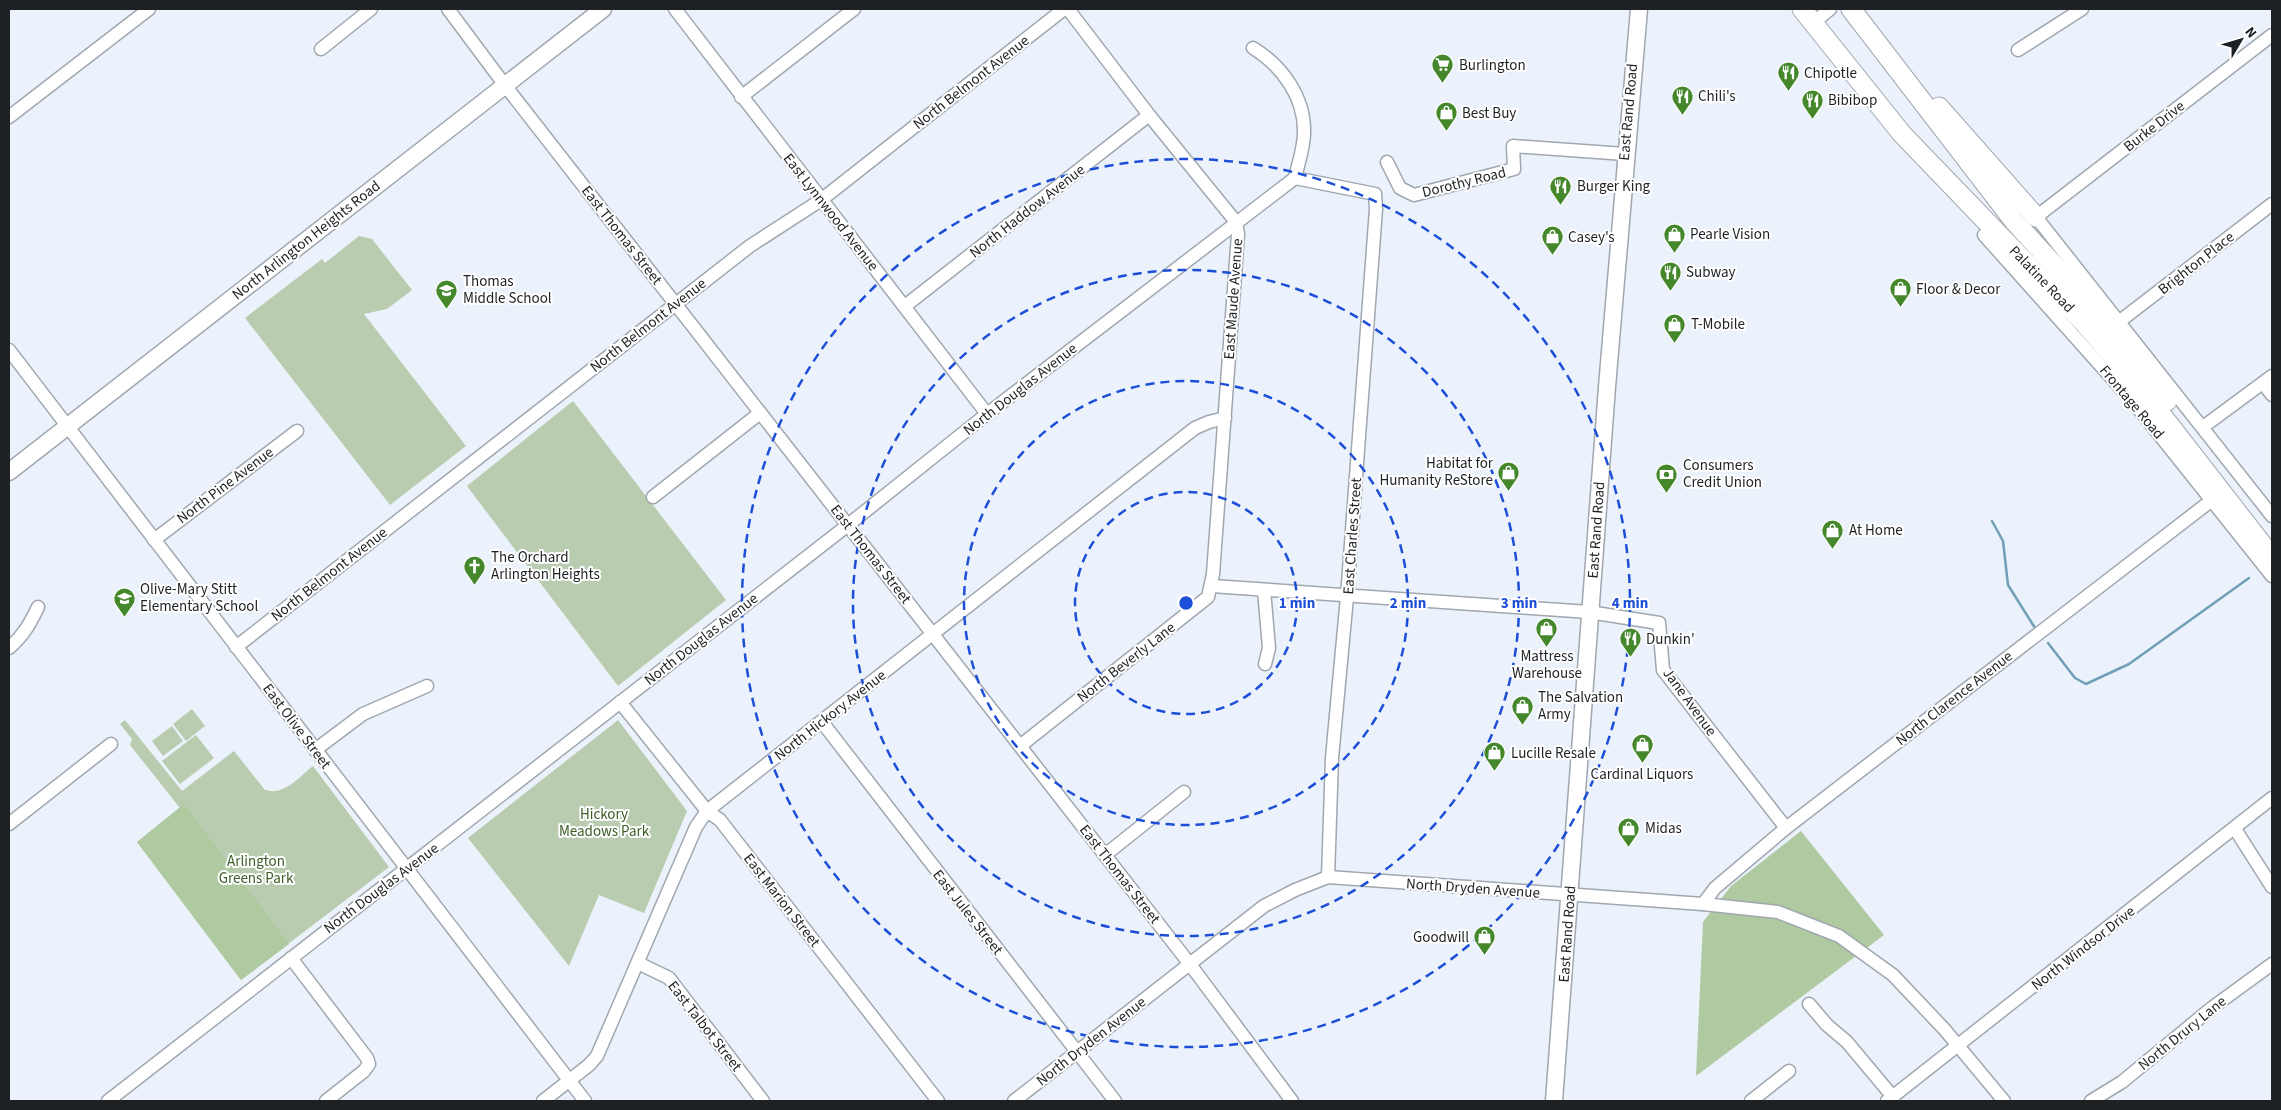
<svg xmlns="http://www.w3.org/2000/svg" width="2281" height="1110" viewBox="0 0 2281 1110" font-family="'Source Sans 3',sans-serif">
<rect width="100%" height="100%" fill="#ebf2fb"/>
<g fill="#b9ccaf">
<polygon points="359,236 372,239 412,290 387,309 364,314 466,446 390,505 245,318 322,259 325,263"/>
<polygon points="573,401 726,600 618,686 467,486"/>
<polygon points="192,709 205,726 186,741 173,724"/>
<path d="M125,720l57,71 52,-40 31,39c19,6 34,-13 48,-24l76,101 -148,113 -104,-138 43,-34 -50,-63 2,-6 -12,-15z"/>
<polygon points="618,720 687,811 644,913 599,895 569,966 468,838"/>
<polygon points="172,726 183,741 163,756 152,741"/>
<polygon points="196,735 214,758 180,784 162,761"/>
</g>
<g fill="#afc9a1">
<polygon points="184,804 289,944 241,980 137,842"/>
<polygon points="1801,831 1884,935 1696,1076 1703,922 1731,886"/>
</g>
<g fill="none" stroke-linecap="round" stroke-linejoin="round">
<g stroke="#70a0b7" stroke-width="2.5">
<polyline points="1992,521 2003,541 2008,585 2035,628"/>
<polyline points="2048,643 2075,678 2086,684 2129,664 2249,578"/>
</g>
<defs>
<g id="minor">
<polyline points="448,9 504,84 1189,963 1292,1101"/>
<polyline points="675,9 987,414"/>
<polyline points="1813,23 1830,9"/>
<polyline points="2272,35 2036,217 2272,516"/>
<path d="M1253,48c29,18 52,49 51,85 0,15 -6,31 -9,45"/>
<polyline points="321,49 371,9"/>
<polyline points="2018,50 2082,9"/>
<polyline points="741,97 854,9"/>
<polyline points="9,117 149,9"/>
<polyline points="1387,162 1400,188 1414,195 1514,169 1513,146 1625,154"/>
<polyline points="1295,178 1375,194 1376,209 1347,597 1332,758 1328,877"/>
<polyline points="1984,235 2134,403 2272,576"/>
<polyline points="905,306 1149,115"/>
<polyline points="2120,321 2272,204"/>
<polyline points="9,350 585,1101"/>
<polyline points="2263,383 2272,395"/>
<polyline points="2203,427 2272,376"/>
<polyline points="653,497 760,413"/>
<polyline points="154,540 297,431"/>
<polyline points="1212,586 1589,612 1659,623 1663,670 1786,828"/>
<polyline points="1264,590 1269,648 1265,664"/>
<polyline points="236,647 750,246 821,200 1064,9"/>
<path d="M9,648c14,-12 21,-24 29,-41"/>
<polyline points="620,702 707,811 720,820 938,1101"/>
<polyline points="822,722 1115,1101"/>
<polyline points="1020,746 1208,597 1213,574 1238,234 1236,222 1149,115 1068,9"/>
<polyline points="315,750 363,714 427,686"/>
<polyline points="9,824 111,744"/>
<polyline points="2235,829 2272,887"/>
<polyline points="1105,855 1184,792"/>
<polyline points="1703,904 1715,888 1786,828 2212,500"/>
<polyline points="291,958 367,1058 369,1064 364,1071 326,1101"/>
<polyline points="638,963 669,978 763,1101"/>
<polyline points="1809,1004 1827,1025 1847,1042 1893,1097"/>
<polyline points="108,1101 848,525 987,414 1295,178"/>
<polyline points="543,1101 589,1065 597,1056 696,827 707,811 1195,428 1209,422 1225,418"/>
<polyline points="1014,1101 1264,906 1295,890 1328,877 1703,904 1778,912 1839,936 1893,975 1945,1030 2004,1101"/>
<polyline points="1751,1101 1789,1071"/>
<polyline points="1887,1101 2272,798"/>
<polyline points="2091,1101 2122,1082 2213,1007 2272,964"/>
</g>
<g id="major">
<polyline points="9,472 603,9"/>
<polyline points="1554,1101 1607,387 1639,9"/>
</g>
<g id="highway">
<polyline points="1802,9 1902,134 2085,324 2147,396 2272,557"/>
<polyline points="1851,9 2014,221 2104,320 2167,401"/>
<polyline points="1939,107 2036,217"/>
</g>
</defs>
<use href="#minor" stroke="#a0a7af" stroke-width="15"/>
<use href="#major" stroke="#a0a7af" stroke-width="19"/>
<use href="#highway" stroke="#a0a7af" stroke-width="21"/>
<use href="#minor" stroke="#fff" stroke-width="12"/>
<use href="#major" stroke="#fff" stroke-width="16"/>
<use href="#highway" stroke="#fff" stroke-width="19"/>
</g>
<g fill="none" stroke="#1d4ed8" stroke-width="2.5" stroke-dasharray="9 6">
<circle cx="1186" cy="603" r="111"/>
<circle cx="1186" cy="603" r="222"/>
<circle cx="1186" cy="603" r="333"/>
<circle cx="1186" cy="603" r="444"/>
</g>
<defs>
<symbol id="supermarket-pin" viewBox="-11 -11 22 30"><path d="M0 17L-7.5 6A9.5 9.5 0 1 1 7.5 6Z" fill="#45882c" stroke="#fff"/><path d="M-6-5.5h2.5l.6 2H6L4.5 2H-2.5L-4.4-4H-6ZM-1.5 3.2a1.3 1.3 0 1 0 .1 0ZM3 3.2a1.3 1.3 0 1 0 .1 0Z" fill="#fff"/></symbol>
<symbol id="restaurant-pin" viewBox="-11 -11 22 30"><path d="M0 17L-7.5 6A9.5 9.5 0 1 1 7.5 6Z" fill="#45882c" stroke="#fff"/><path d="M-5-6h1v4h1v-4h1v4h1v-4h1v5L-1.5 .5V6h-2V.5L-5-1ZM5-6V6H3V1.5H1.5Q1.5-4 5-6Z" fill="#fff"/></symbol>
<symbol id="shop-pin" viewBox="-11 -11 22 30"><path d="M0 17L-7.5 6A9.5 9.5 0 1 1 7.5 6Z" fill="#45882c" stroke="#fff"/><path d="M-5-2.5h2.3a2.7 3.5 0 0 1 5.4 0H5L5.5 6h-11ZM-1.5-2.5h3a1.5 2.3 0 0 0-3 0Z" fill="#fff"/></symbol>
<symbol id="school-pin" viewBox="-11 -11 22 30"><path d="M0 17L-7.5 6A9.5 9.5 0 1 1 7.5 6Z" fill="#45882c" stroke="#fff"/><path d="M0-5L7-2L0 1L-7-2ZM-4 1L0 2.5L4 1V4Q0 6-4 4Z" fill="#fff"/></symbol>
<symbol id="bank-pin" viewBox="-11 -11 22 30"><path d="M0 17L-7.5 6A9.5 9.5 0 1 1 7.5 6Z" fill="#45882c" stroke="#fff"/><path d="M-6-4H6V4H-6ZM0-2.3a2.3 2.3 0 1 0 0 4.6a2.3 2.3 0 1 0 0-4.6Z" fill="#fff"/></symbol>
<symbol id="church-pin" viewBox="-11 -11 22 30"><path d="M0 17L-7.5 6A9.5 9.5 0 1 1 7.5 6Z" fill="#45882c" stroke="#fff"/><path d="M-1.2-6h2.4v3.5h3.3v2.4h-3.3V6h-2.4V-.1h-3.3v-2.4h3.3Z" fill="#fff"/></symbol>
</defs>
<g fill-rule="evenodd">
<use href="#supermarket-pin" x="1430" y="52" width="25" height="34"/>
<use href="#restaurant-pin" x="1776" y="60" width="25" height="34"/>
<use href="#restaurant-pin" x="1670" y="84" width="25" height="34"/>
<use href="#restaurant-pin" x="1800" y="88" width="25" height="34"/>
<use href="#shop-pin" x="1434" y="100" width="25" height="34"/>
<use href="#restaurant-pin" x="1548" y="174" width="25" height="34"/>
<use href="#shop-pin" x="1662" y="222" width="25" height="34"/>
<use href="#shop-pin" x="1540" y="224" width="25" height="34"/>
<use href="#restaurant-pin" x="1658" y="260" width="25" height="34"/>
<use href="#shop-pin" x="1888" y="276" width="25" height="34"/>
<use href="#school-pin" x="434" y="278" width="25" height="34"/>
<use href="#shop-pin" x="1662" y="312" width="25" height="34"/>
<use href="#shop-pin" x="1496" y="460" width="25" height="34"/>
<use href="#bank-pin" x="1654" y="462" width="25" height="34"/>
<use href="#shop-pin" x="1820" y="518" width="25" height="34"/>
<use href="#church-pin" x="462" y="554" width="25" height="34"/>
<use href="#school-pin" x="112" y="586" width="25" height="34"/>
<use href="#shop-pin" x="1534" y="616" width="25" height="34"/>
<use href="#restaurant-pin" x="1618" y="626" width="25" height="34"/>
<use href="#shop-pin" x="1510" y="694" width="25" height="34"/>
<use href="#shop-pin" x="1630" y="732" width="25" height="34"/>
<use href="#shop-pin" x="1482" y="740" width="25" height="34"/>
<use href="#shop-pin" x="1616" y="816" width="25" height="34"/>
<use href="#shop-pin" x="1472" y="924" width="25" height="34"/>
</g>
<g text-anchor="middle" stroke-width="4" stroke-linejoin="round" paint-order="stroke">
<g font-size="15" fill="#1e2124" stroke="#fff" text-anchor="start">
<text x="1459" y="70">Burlington</text>
<text x="1804" y="78">Chipotle</text>
<text x="1698" y="101">Chili's</text>
<text x="1828" y="105">Bibibop</text>
<text x="1462" y="118">Best Buy</text>
<text x="1577" y="191">Burger King</text>
<text x="1690" y="239">Pearle Vision</text>
<text x="1568" y="242">Casey's</text>
<text x="1686" y="277">Subway</text>
<text x="463" y="286">Thomas<tspan x="463" dy="17">Middle School</tspan></text>
<text x="1916" y="294">Floor &amp; Decor</text>
<text x="1691" y="329">T-Mobile</text>
<text x="1493" y="468" text-anchor="end">Habitat for<tspan x="1493" dy="17">Humanity ReStore</tspan></text>
<text x="1683" y="470">Consumers<tspan x="1683" dy="17">Credit Union</tspan></text>
<text x="1849" y="535">At Home</text>
<text x="491" y="562">The Orchard<tspan x="491" dy="17">Arlington Heights</tspan></text>
<text x="140" y="594">Olive-Mary Stitt<tspan x="140" dy="17">Elementary School</tspan></text>
<text x="1646" y="644">Dunkin'</text>
<text x="1547" y="661" text-anchor="middle">Mattress<tspan x="1547" dy="17">Warehouse</tspan></text>
<text x="1538" y="702">The Salvation<tspan x="1538" dy="17">Army</tspan></text>
<text x="1511" y="758">Lucille Resale</text>
<text x="1642" y="779" text-anchor="middle">Cardinal Liquors</text>
<text x="1645" y="833">Midas</text>
<text x="1469" y="942" text-anchor="end">Goodwill</text>
</g>
<g font-size="15" fill="#1e2124" stroke="#fff">
<text transform="translate(971 82) rotate(-38)" y="5">North Belmont Avenue</text>
<text transform="translate(1628 112) rotate(-85)" y="5">East Rand Road</text>
<text transform="translate(2154 126) rotate(-38)" y="5">Burke Drive</text>
<text transform="translate(1464 182) rotate(-14)" y="5">Dorothy Road</text>
<text transform="translate(1027 211) rotate(-38)" y="5">North Haddow Avenue</text>
<text transform="translate(831 212) rotate(52)" y="5">East Lynnwood Avenue</text>
<text transform="translate(622 235) rotate(52)" y="5">East Thomas Street</text>
<text transform="translate(306 240) rotate(-38)" y="5">North Arlington Heights Road</text>
<text transform="translate(2196 263) rotate(-38)" y="5">Brighton Place</text>
<text transform="translate(2042 279) rotate(46)" y="5">Palatine Road</text>
<text transform="translate(1233 299) rotate(-86)" y="5">East Maude Avenue</text>
<text transform="translate(648 325) rotate(-38)" y="5">North Belmont Avenue</text>
<text transform="translate(1020 389) rotate(-38)" y="5">North Douglas Avenue</text>
<text transform="translate(2132 402) rotate(50)" y="5">Frontage Road</text>
<text transform="translate(225 485) rotate(-37)" y="5">North Pine Avenue</text>
<text transform="translate(1596 530) rotate(-86)" y="5">East Rand Road</text>
<text transform="translate(1352 536) rotate(-86)" y="5">East Charles Street</text>
<text transform="translate(871 554) rotate(52)" y="5">East Thomas Street</text>
<text transform="translate(329 574) rotate(-38)" y="5">North Belmont Avenue</text>
<text transform="translate(701 639) rotate(-38)" y="5">North Douglas Avenue</text>
<text transform="translate(1126 662) rotate(-38)" y="5">North Beverly Lane</text>
<text transform="translate(1954 698) rotate(-38)" y="5">North Clarence Avenue</text>
<text transform="translate(1690 702) rotate(54)" y="5">Jane Avenue</text>
<text transform="translate(830 715) rotate(-38)" y="5">North Hickory Avenue</text>
<text transform="translate(297 726) rotate(53)" y="5">East Olive Street</text>
<text transform="translate(1120 874) rotate(52)" y="5">East Thomas Street</text>
<text transform="translate(381 888) rotate(-37)" y="5">North Douglas Avenue</text>
<text transform="translate(1473 888) rotate(4)" y="5">North Dryden Avenue</text>
<text transform="translate(782 900) rotate(52)" y="5">East Marion Street</text>
<text transform="translate(968 912) rotate(52)" y="5">East Jules Street</text>
<text transform="translate(1567 934) rotate(-86)" y="5">East Rand Road</text>
<text transform="translate(2083 948) rotate(-38)" y="5">North Windsor Drive</text>
<text transform="translate(705 1026) rotate(52)" y="5">East Talbot Street</text>
<text transform="translate(2182 1033) rotate(-39)" y="5">North Drury Lane</text>
<text transform="translate(1091 1041) rotate(-38)" y="5">North Dryden Avenue</text>
</g>
<g font-size="15" fill="#3c5d25" stroke="#fff">
<text x="604" y="819">Hickory<tspan x="604" dy="17">Meadows Park</tspan></text>
<text x="256" y="866">Arlington<tspan x="256" dy="17">Greens Park</tspan></text>
</g>
</g>
<circle cx="1186" cy="603" r="8" fill="#1d4ed8" stroke="#fff" stroke-width="2.5"/>
<g font-size="15" text-anchor="middle" font-weight="bold" fill="#1d4ed8" stroke="#fff" stroke-width="4" stroke-linejoin="round" paint-order="stroke">
<text x="1297" y="608">1 min</text>
<text x="1408" y="608">2 min</text>
<text x="1519" y="608">3 min</text>
<text x="1630" y="608">4 min</text>
</g>
<rect width="2281" height="1110" fill="none" stroke="#1e2124" stroke-width="20"/>
<g transform="translate(2241 40) rotate(52)" stroke="#ffffff" stroke-width="4" paint-order="stroke">
<path d="M0-4L9 19L0 12L-9 19Z" fill="#1e2124"/>
<text y="-8" font-size="14" font-weight="bold" text-anchor="middle" fill="#1e2124">N</text>
</g>
</svg>
